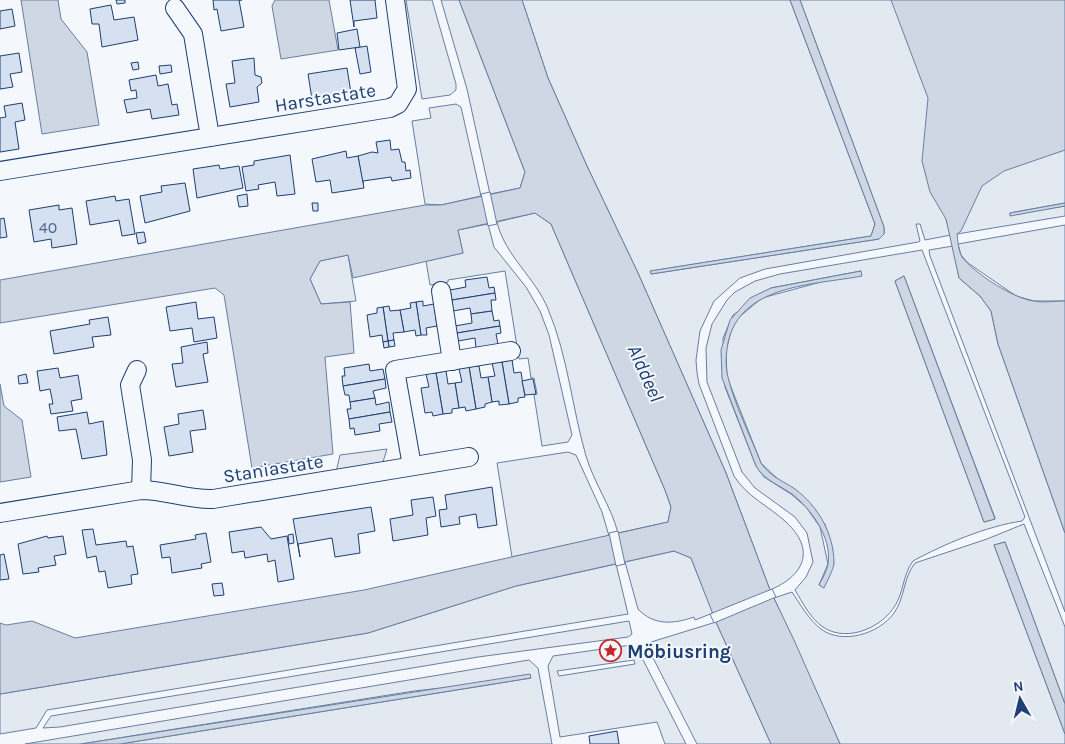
<svg xmlns="http://www.w3.org/2000/svg" width="1065" height="744" viewBox="0 0 1065 744" font-family="Karla,sans-serif">
<rect width="100%" height="100%" fill="#f4f7fb"/>
<g fill="#e3e9f0" stroke="#687fa3" fill-rule="evenodd">
<polygon points="406,0 432,0 456,84 456,90 450,95 422,99"/>
<polygon points="441,0 459,0 525,172 520,188 490,194 467,89"/>
<path d="M522,0h268l85,224 -4,12 -220,35v3l228,-35 5,-5v-7l-84,-227h265v203l-55,10v2l55,-9v10l-108,18 -11,-15 5,16 -26,5 -5,-16h-4l4,17 -2,1 -153,27 -25,9 -26,23 -14,30 -4,29 1,13 2,11 35,92c13,21 35,30 52,46 31,29 17,54 -16,68l-44,-117 -88,-200 -51,-107 -39,-88z"/>
<polygon points="456,104 461,107 481,196 441,205 425,204 412,121 431,118 429,108"/>
<path d="M535,213l16,11 114,266 6,17 -3,15 -50,11c-7,-27 -24,-50 -32,-77 -14,-48 -18,-100 -38,-147 -13,-32 -43,-53 -51,-87z"/>
<polygon points="488,224 494,247 526,287 540,311 549,335 572,435 568,442 542,446 534,395 537,394 534,378 531,378 528,358 519,359 505,271 448,280 448,282 430,285 426,261 463,253 458,230"/>
<polygon points="1065,225 1065,301 1034,301 1016,296 968,263 961,255 958,244"/>
<polygon points="953,246 959,278 980,296 991,311 998,344 1065,533 1065,612 930,256 929,250"/>
<path d="M922,250l103,267 -3,4c-35,5 -78,23 -109,40 -9,12 -9,26 -15,39 -11,26 -50,44 -75,27 -12,-8 -21,-25 -28,-37l11,-13 7,-15 -6,-29 -12,-16 -40,-29 -13,-16 -35,-90 -1,-34 6,-24 15,-24 8,-8 20,-11 25,-7zM861,271l-99,27 -24,20 -7,13 -5,20 1,26 34,86 64,61 9,40 -15,21 9,-21 -8,-37 -14,-20 -15,-13 -27,-17 -8,-11 -31,-79 -2,-49 10,-23 38,-27zM904,276l91,242v1l-11,3 -89,-241z"/>
<polygon points="348,255 356,301 321,304 310,279 320,261"/>
<polygon points="568,452 576,455 602,512 609,536 512,557 497,463"/>
<path d="M1024,524l41,103v77l-60,-162 -11,3 71,189v10h-225l-66,-146 18,-6c8,12 17,28 29,37 21,16 58,5 73,-16 11,-15 9,-35 21,-50l72,-24z"/>
<path d="M674,551l17,7 22,55 -18,7 -1,-3c-20,7 -40,9 -56,-8l-13,-47z"/>
<polygon points="616,564 628,614 47,710 36,728 0,734 0,694 368,633 516,586"/>
<polygon points="629,621 632,634 628,637 478,657 60,727 43,728 51,716"/>
<path d="M716,622l55,122h-74l-48,-94 2,-8zM684,648l9,2 -30,9 -1,-3z"/>
<path d="M631,645l8,7 47,92h-21l-8,-22 -97,15 -12,-71 5,-10zM634,660l1,4 -76,12 -2,-5z"/>
<polygon points="529,660 538,668 552,744 120,744 531,678 414,691 81,744 25,744"/>
</g>
<polygon fill="#e3e8f0" stroke="#687fa3" points="387,449 382,465 336,472 340,455"/>
<g fill="#cfd7e4" stroke="#687fa3">
<polygon points="21,0 58,0 61,19 87,52 99,125 42,134"/>
<polygon points="275,0 329,0 338,50 281,59 272,6"/>
<polygon points="459,0 522,0 548,78 587,166 638,273 726,473 770,590 794,640 840,744 771,744 716,622 691,558 674,551 516,586 368,633 0,694 0,623 6,625 32,621 75,638 364,590 668,522 671,507 665,490 551,224 535,213 458,230 463,253 353,278 348,255 320,261 310,279 321,304 350,302 354,353 325,357 333,454 252,468 224,295 215,288 0,323 0,280 425,205 441,205 520,188 525,172"/>
<polygon points="790,0 800,0 884,227 884,234 879,239 651,274 650,271 871,236 875,224"/>
<path d="M891,0h174v150l-61,21 -22,15 -21,45 -4,3c1,7 1,16 5,23 12,16 52,42 72,44 10,2 21,0 31,0v232l-67,-189 -7,-33 -11,-15 -21,-18 -13,-59 -16,-27 -8,-31 6,-63z"/>
<polygon points="1065,203 1065,206 1010,216 1010,213"/>
<path d="M861,271l1,5c-47,9 -122,8 -134,67 -2,11 -3,23 0,34 7,29 22,58 33,86 8,13 22,18 34,26 23,17 39,45 39,74 -1,8 -7,18 -10,25l-5,-3c3,-6 8,-14 9,-21 4,-27 -17,-55 -36,-70 -13,-9 -28,-14 -36,-28l-34,-88 -1,-28 9,-30 20,-22 21,-10z"/>
<polygon points="904,276 995,519 984,522 895,281"/>
<polygon points="0,384 4,406 22,420 31,477 0,482"/>
<polygon points="1005,542 1065,704 1065,734 994,545"/>
<polygon points="530,674 531,678 120,744 81,744"/>
</g>
<g fill="#f4f7fb" stroke="#687fa3">
<polygon points="490,192 497,224 488,226 481,194"/>
<polygon points="618,531 625,564 616,566 609,533"/>
<polygon points="772,589 776,597 714,623 710,614"/>
</g>
<g fill="#d5e0f0" stroke="#1d3f73">
<polygon points="125,0 125,3 117,4 116,0"/>
<polygon points="213,0 242,0 239,0 244,27 221,31 217,9 214,10"/>
<polygon points="350,0 375,0 377,18 354,21 354,27"/>
<polygon points="111,5 114,20 134,17 138,40 102,47 99,24 92,24 90,9"/>
<polygon points="12,9 15,26 0,29 0,11"/>
<polygon points="357,29 360,47 339,50 337,33"/>
<polygon points="367,46 371,72 360,74 355,48"/>
<polygon points="19,53 22,72 10,74 13,87 0,89 0,56"/>
<polygon points="254,58 255,75 261,77 262,83 257,87 259,102 230,107 226,84 235,83 232,61"/>
<polygon points="138,62 139,69 133,70 131,63"/>
<polygon points="171,65 172,72 160,74 159,66"/>
<polygon points="347,68 351,93 312,99 308,74"/>
<polygon points="156,75 158,86 168,84 172,105 177,104 179,115 152,119 150,109 127,113 124,100 137,98 136,90 131,91 129,80"/>
<polygon points="22,103 25,120 15,122 19,149 0,152 0,118 6,117 4,106"/>
<polygon points="390,140 391,150 399,149 402,162 405,162 406,171 410,170 411,178 392,181 391,177 363,181 363,186 358,156 372,152 378,153 376,142"/>
<polygon points="346,151 347,158 358,156 364,188 332,193 330,180 316,182 312,159"/>
<polygon points="290,155 295,194 277,196 275,182 258,185 259,189 246,191 242,167 254,165 254,161"/>
<polygon points="219,165 220,169 239,166 243,188 197,198 193,169"/>
<polygon points="185,183 190,211 145,223 140,196 162,192 161,186"/>
<polygon points="247,194 248,206 239,207 237,196"/>
<polygon points="115,196 116,201 129,199 135,234 122,236 119,220 90,225 86,201"/>
<polygon points="312,203 318,203 318,211 313,211"/>
<polygon points="59,205 59,210 72,208 77,244 52,248 51,239 34,242 29,210"/>
<polygon points="4,218 7,237 0,238 0,219"/>
<polygon points="144,232 146,242 138,244 136,233"/>
<polygon points="487,277 489,288 494,287 495,293 452,300 450,290 466,287 465,280"/>
<polygon points="495,293 496,300 491,300 492,311 471,314 470,308 453,311 452,300"/>
<polygon points="423,301 423,306 434,304 437,326 426,328 427,335 421,335 416,302"/>
<polygon points="196,302 198,319 214,317 217,338 194,342 192,328 170,331 166,307"/>
<polygon points="416,302 421,335 416,336 415,330 404,332 400,310 411,308 410,303"/>
<polygon points="389,306 390,311 400,310 404,332 393,333 394,340 388,341 383,307"/>
<polygon points="383,307 388,341 383,342 382,335 370,337 367,315 377,313 377,308"/>
<polygon points="492,311 494,321 499,320 500,326 457,333 455,326 472,323 471,314"/>
<polygon points="108,317 111,335 92,337 94,347 54,354 50,331 90,324 89,320"/>
<polygon points="500,326 501,333 496,334 498,344 476,348 475,338 458,341 457,333"/>
<polygon points="394,340 395,346 389,347 388,341"/>
<polygon points="388,341 389,347 384,348 383,342"/>
<polygon points="207,342 208,353 203,354 208,382 176,387 172,364 183,363 181,347"/>
<polygon points="512,360 514,373 521,372 525,397 518,398 518,402 509,404 502,362"/>
<polygon points="502,362 509,404 499,405 499,401 492,402 488,377 495,376 492,363"/>
<polygon points="369,364 370,371 383,369 385,379 343,386 342,376 345,376 344,368"/>
<polygon points="479,366 481,378 488,377 492,402 485,404 485,407 476,409 469,367"/>
<polygon points="469,367 476,409 466,411 465,407 459,408 455,383 462,382 459,369"/>
<polygon points="58,368 60,378 78,375 82,399 71,401 73,411 51,414 49,404 53,404 50,389 40,391 37,371"/>
<polygon points="446,371 448,384 455,383 459,408 452,409 452,413 443,414 436,373"/>
<polygon points="436,373 443,414 433,416 432,412 425,413 421,388 429,387 426,374"/>
<polygon points="26,374 28,383 19,384 18,376"/>
<polygon points="385,379 386,388 373,391 375,398 350,402 349,395 345,395 343,386"/>
<polygon points="531,379 533,379 536,394 525,395 522,381"/>
<polygon points="375,398 376,405 389,402 390,412 349,419 347,409 351,409 350,402"/>
<polygon points="203,410 206,429 190,431 193,452 169,456 164,427 179,424 178,414"/>
<polygon points="87,412 89,424 103,421 107,455 82,459 76,429 59,431 57,417"/>
<polygon points="390,412 392,422 379,424 380,431 355,435 354,428 350,429 349,419"/>
<polygon points="492,487 497,525 478,528 476,514 459,517 460,524 441,527 439,510 447,509 445,495"/>
<polygon points="433,497 436,516 426,518 428,535 393,541 390,519 413,515 411,500"/>
<polygon points="371,507 375,531 358,534 360,553 335,557 332,538 298,544 300,557 293,519"/>
<polygon points="261,527 271,539 287,536 294,579 278,582 275,560 268,562 267,554 245,558 244,551 232,553 229,532"/>
<polygon points="93,529 96,545 126,541 127,547 133,546 138,574 131,575 132,584 108,588 105,571 99,572 96,556 87,558 82,530"/>
<polygon points="206,533 211,562 201,564 202,568 172,573 170,557 162,558 160,545 196,539 195,535"/>
<polygon points="293,534 294,543 289,544 288,535"/>
<polygon points="47,536 48,538 63,536 66,554 54,556 56,565 38,568 39,572 23,574 18,544"/>
<polygon points="4,554 9,579 0,580 0,555"/>
<polygon points="222,583 224,595 214,596 212,584"/>
<polygon points="617,731 619,744 590,744 589,736"/>
</g>
<g fill="none" stroke-linecap="round" stroke-linejoin="round">
<defs>
<g id="street">
<polyline points="175,8 193,34 210,137"/>
<polyline points="0,171 390,108 398,104 407,89 395,0"/>
<polyline points="441,291 452,361"/>
<polyline points="137,370 130,385 142,460 141,490"/>
<polyline points="412,466 395,370 511,351"/>
<path d="M0,513l141,-23c25,0 47,10 72,9l256,-42"/>
</g>
</defs>
<use href="#street" stroke="#1d3f73" stroke-width="20"/>
<use href="#street" stroke="#f4f7fb" stroke-width="18"/>
</g>
<defs>
<symbol id="sight-ring" viewBox="-11 -11 22 22"><circle r="9.5" fill="#f4f7fb" stroke="#c62828" stroke-width="1.5"/><path d="M0-6L1.8-2.2L6-1.7L2.9 1.2L3.7 5.4L0 3.3L-3.7 5.4L-2.9 1.2L-6-1.7L-1.8-2.2Z" fill="#c62828"/></symbol>
</defs>
<g fill-rule="evenodd">
<use href="#sight-ring" x="598" y="638" width="25" height="25"/>
</g>
<g text-anchor="middle" stroke-width="4" stroke-linejoin="round" paint-order="stroke">
<g font-size="16" fill="#4b6792">
<text x="48" y="233">40</text>
</g>
<g font-size="19" fill="#1d3f73" stroke="#f4f7fb">
<text transform="translate(325 97) rotate(-9)" y="7">Harstastate</text>
<text transform="translate(273 468) rotate(-9)" y="7">Staniastate</text>
</g>
<g font-size="19" font-weight="bold" fill="#1d3f73" stroke="#f4f7fb" text-anchor="start">
<text x="627" y="658">Möbiusring</text>
</g>
<g font-size="20" font-style="italic" fill="#1d3f73" stroke="#f4f7fb">
<text transform="translate(646 373) rotate(66)" y="7">Alddeel</text>
</g>
</g>
<g transform="translate(1020 699) rotate(352)" stroke="#f4f7fb" stroke-width="4" paint-order="stroke">
<path d="M0-4L9 19L0 12L-9 19Z" fill="#1d3f73"/>
<text y="-8" font-size="14" font-weight="bold" text-anchor="middle" fill="#1d3f73">N</text>
</g>
</svg>
